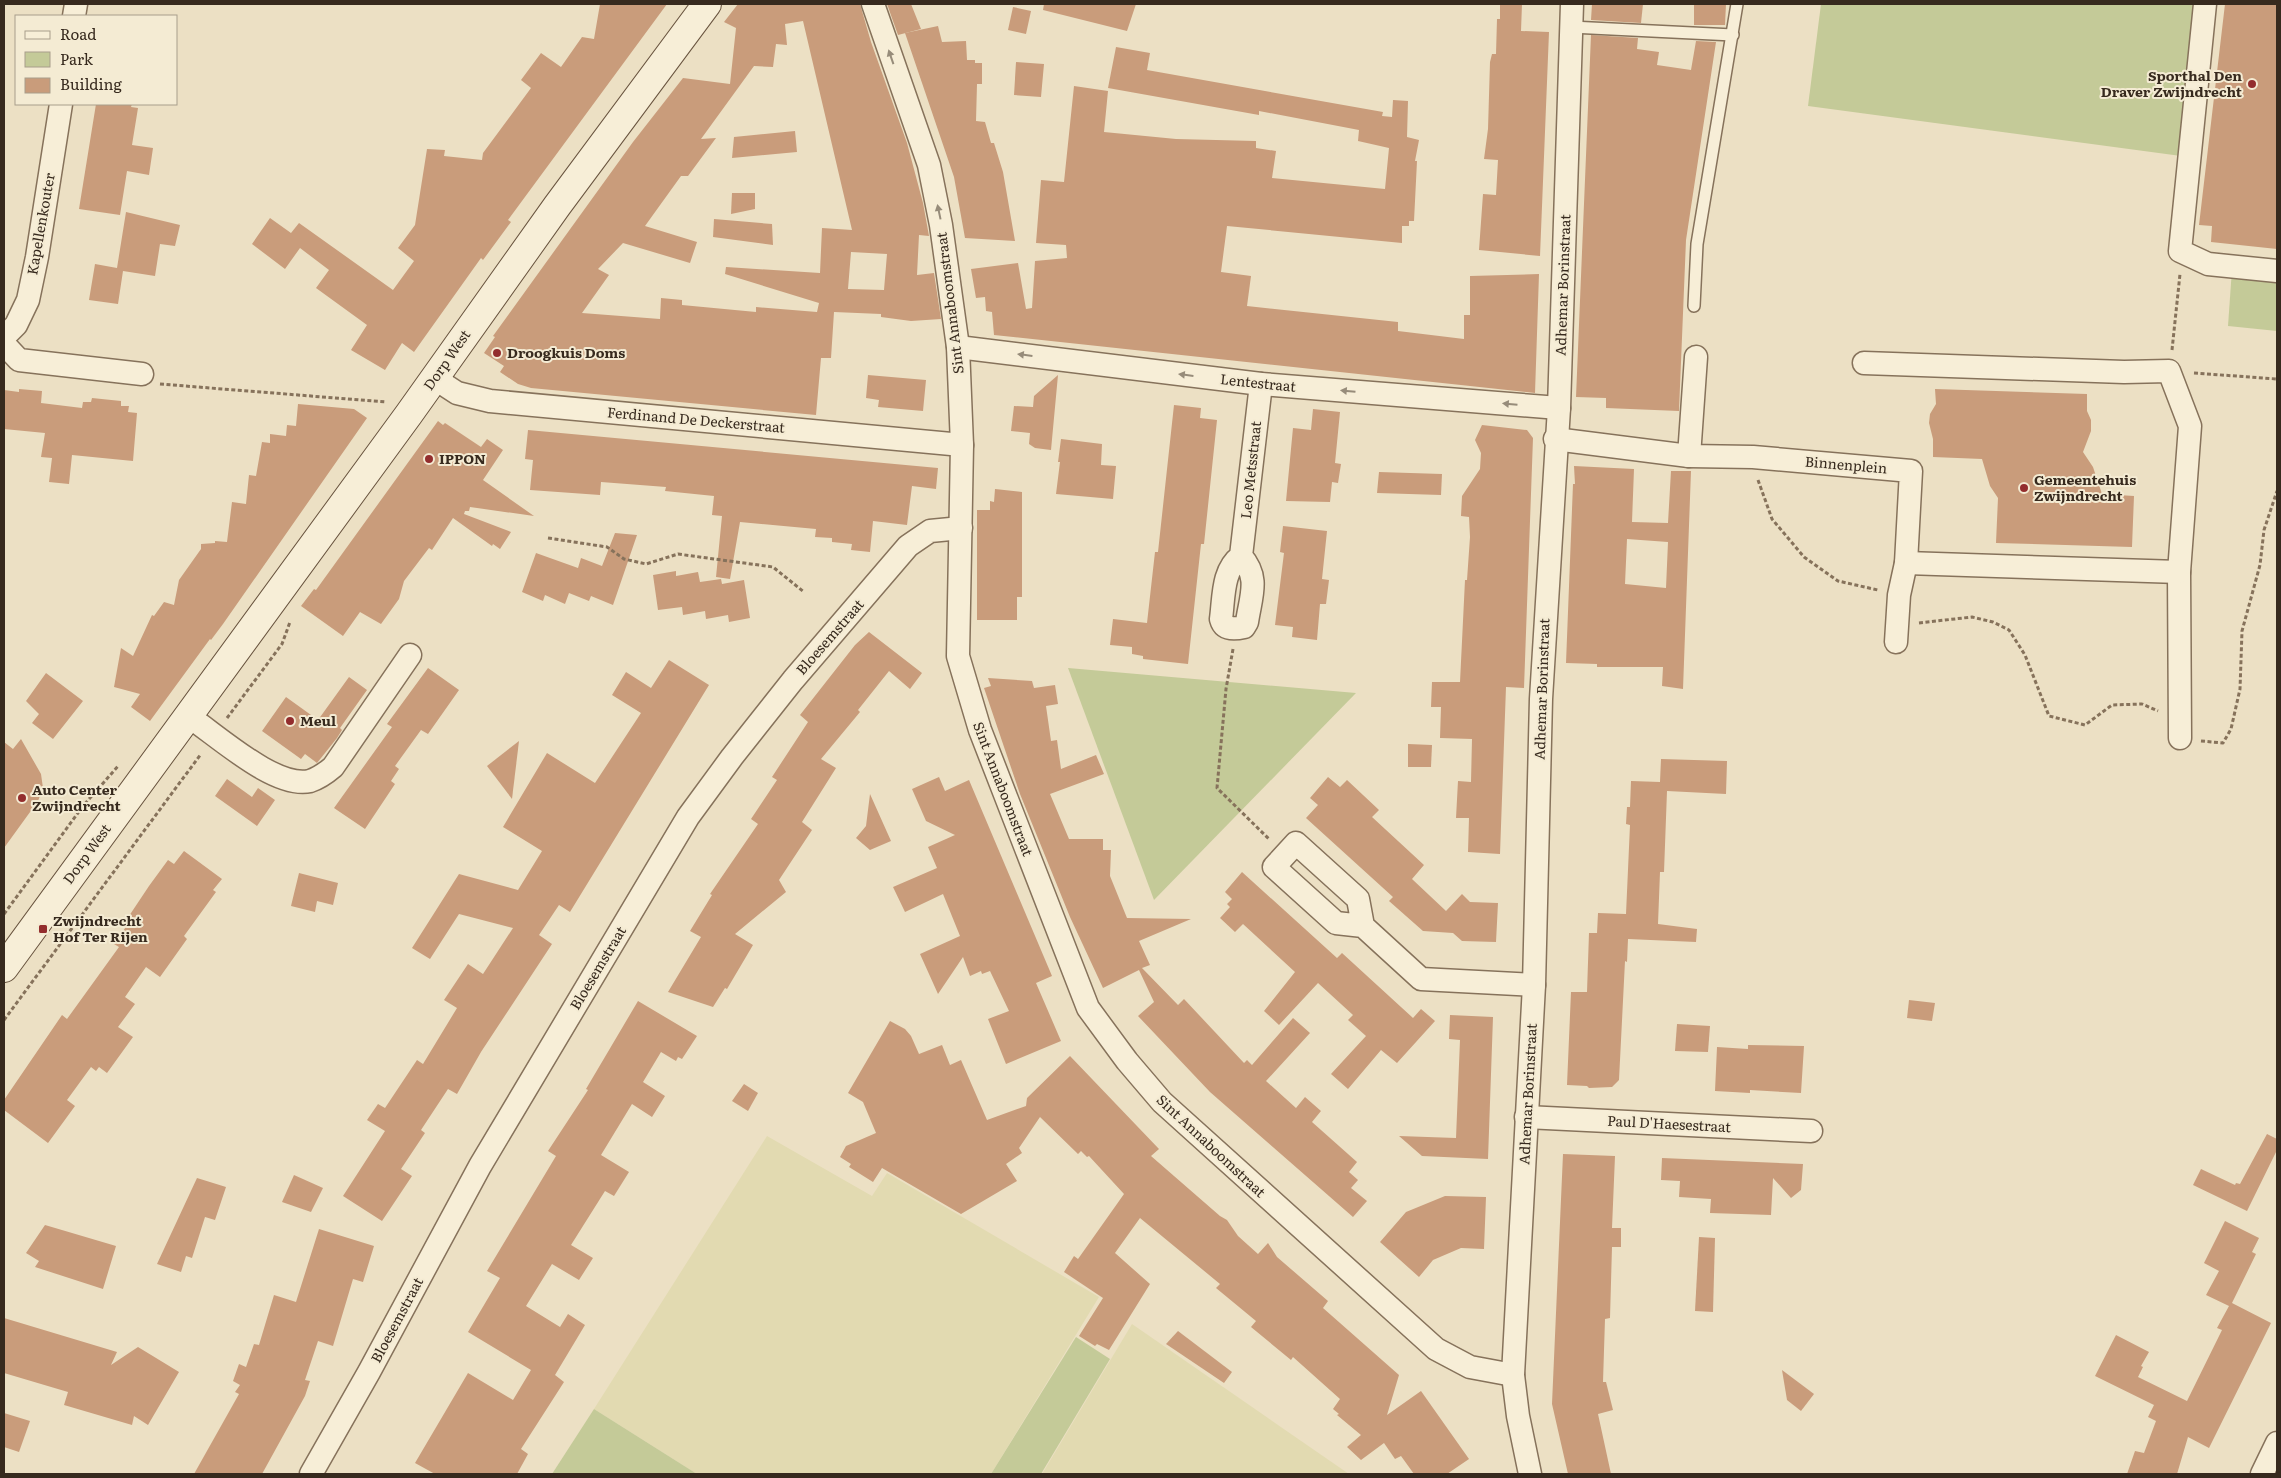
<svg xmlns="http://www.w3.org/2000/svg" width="2281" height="1478" viewBox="0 0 2281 1478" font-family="Literata,serif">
<rect width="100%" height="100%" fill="#ece0c4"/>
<g fill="#e2dab1">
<polygon points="767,1136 872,1196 887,1173 1099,1297 991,1474 697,1474 594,1409"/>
<polygon points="1132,1324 1349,1474 1042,1474"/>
</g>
<g fill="#c4ca98">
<polygon points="1821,4 2202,4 2181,156 1808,106"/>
<polygon points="2232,269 2277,273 2277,331 2228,326"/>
<polygon points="1068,668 1356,693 1154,900"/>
<polygon points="1076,1337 1110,1359 1041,1474 991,1474"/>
<polygon points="594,1409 697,1474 552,1474"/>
</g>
<g fill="#c99c7b" fill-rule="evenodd">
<polygon points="600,4 667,4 508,220 511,222 483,260 481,258 414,352 402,343 385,370 351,350 367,325 316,288 329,270 300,248 285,269 252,244 270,218 291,233 299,223 393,290 414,261 398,248 415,225 427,149 445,150 444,156 482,160 483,153 531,88 521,80 541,53 561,67 582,37 594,39"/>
<path d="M738,4h122l11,38 36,101 16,60 6,33 -10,-1 -2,40 17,-2 7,46 -30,2 -30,-4v-3l-47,-2 -3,46h-10l-5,57 -285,-27 -13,-4 -18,-12 4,-6 -20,-13 11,-16 -2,-1 140,-194 50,-64 47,6 6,-56 -12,-6zM803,21l49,209 -30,-2 -2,45 -94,-6 -1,7 94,29 -2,9 -61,-5v5l-74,-7v-5l-21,-2 -1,21 -78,-6 27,-38 -11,-6 25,-26 67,20 7,-21 -52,-16 36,-50h7l28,-38 -15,1 53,-73 19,1 3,-23 11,1 -2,-21zM851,252l36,2 -3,36 -36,-1z"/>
<polygon points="887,4 911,4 921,29 898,35"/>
<polygon points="1044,4 1136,4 1127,31 1043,10"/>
<polygon points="1500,4 1522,4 1521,31 1549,32 1540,256 1479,250 1483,194 1496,195 1498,160 1484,159 1488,129 1490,62 1492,54 1496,54 1497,19 1500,19"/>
<polygon points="1592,4 1643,4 1641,23 1591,20"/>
<polygon points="1694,4 1726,4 1725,25 1694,25"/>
<polygon points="2225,4 2277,4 2277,249 2211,242 2212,226 2199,225"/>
<polygon points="1013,7 1031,11 1026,34 1008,30"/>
<polygon points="938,26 942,42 966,41 967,60 975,60 975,63 982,63 982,84 977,84 976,121 985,122 991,143 994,143 1003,172 1015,241 965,238 954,177 905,33"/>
<polygon points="1591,35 1638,38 1637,49 1659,52 1657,65 1691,70 1696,41 1716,42 1686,240 1679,411 1606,408 1606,398 1576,397"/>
<polygon points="1116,47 1150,53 1147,70 1383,112 1382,116 1392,117 1393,100 1408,101 1407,137 1419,140 1415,161 1417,161 1414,221 1409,221 1409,226 1402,226 1402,243 1227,226 1221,272 1251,276 1247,306 1398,322 1398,331 1464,339 1464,315 1470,315 1470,276 1539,274 1535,393 994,335 992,312 986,311 985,297 976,298 971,269 1018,263 1026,309 1032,308 1035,261 1067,258 1066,245 1036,243 1041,180 1064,182 1074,86 1108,91 1104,132 1176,139 1256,141 1256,148 1276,151 1272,178 1385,189 1389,148 1358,141 1359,130 1259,111 1259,115 1108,88"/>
<polygon points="1016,62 1044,64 1041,97 1014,95"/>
<polygon points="96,104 132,104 131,107 138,108 132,145 153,148 149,175 127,171 120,215 79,209"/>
<polygon points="795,131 797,152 732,158 734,137"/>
<polygon points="732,193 755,193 755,209 731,214"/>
<polygon points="126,212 180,225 175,246 160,244 155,276 123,271 118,304 89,300 95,264 117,268"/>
<polygon points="714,219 772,224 773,245 713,237"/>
<polygon points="868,375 926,380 923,411 878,407 879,400 866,398"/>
<polygon points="1058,375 1051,450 1035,448 1029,444 1030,433 1011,431 1014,406 1033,407 1034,396"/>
<polygon points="19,389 42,391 41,403 82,408 83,402 91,402 92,398 121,401 121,406 129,406 128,412 137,413 133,461 72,455 69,484 49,482 52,458 41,457 45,433 4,429 4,390 19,392"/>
<polygon points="1935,389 2087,394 2087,411 2091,420 2091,431 2083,452 2093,467 2102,494 2134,496 2132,547 1996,543 1998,498 1990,486 1982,459 1933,457 1933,439 1929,423 1930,414 1936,404"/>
<polygon points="298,404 354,409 367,418 223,624 211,640 210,639 150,721 131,707 140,694 114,687 121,648 133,656 152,615 154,616 164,602 174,605 179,580 201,549 201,544 215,543 215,541 227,542 232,502 246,504 249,475 256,476 262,442 270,443 270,434 286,436 287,425 296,426"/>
<polygon points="1174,405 1201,408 1200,418 1217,420 1204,544 1201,544 1188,664 1143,659 1143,656 1132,654 1132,647 1110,645 1113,619 1147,623 1155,552 1158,552"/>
<polygon points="1313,409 1340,412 1335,463 1341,464 1338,483 1332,482 1330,502 1286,501 1293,428 1311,430"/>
<polygon points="438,421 443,425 445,423 481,447 487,439 503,450 483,480 534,516 470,507 469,511 465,511 464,514 511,532 500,549 493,544 492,546 453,518 432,550 429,548 404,581 399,599 381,624 360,612 343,636 301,606 314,589 316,590"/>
<polygon points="1482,425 1527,430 1533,438 1524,688 1506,687 1500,854 1468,852 1469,818 1456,818 1458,781 1471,782 1472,739 1440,738 1441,707 1431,707 1432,682 1460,682 1465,580 1467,580 1470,537 1469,517 1461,516 1462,496 1480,469 1481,453 1475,440"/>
<polygon points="528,430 938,468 936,489 912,486 907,525 873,521 870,552 851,550 852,544 832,542 832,538 815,537 816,529 740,522 730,579 716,577 722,516 712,515 714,496 665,491 666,487 601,482 600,495 530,490 533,460 525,459"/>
<polygon points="1061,439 1102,444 1101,465 1116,466 1113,499 1056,494 1060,462 1058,462"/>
<path d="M1574,466l60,3 -2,53 36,1 3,-52h20l-8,218 -21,-3 1,-19h-66v-3l-31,-1 7,-179h2zM1627,539l41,3 -2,46 -41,-4z"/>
<polygon points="1379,472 1442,474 1441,495 1377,493"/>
<polygon points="995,489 1022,492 1022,597 1017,597 1017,620 977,620 977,510 990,510 990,501 994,502"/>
<polygon points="1283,526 1327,531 1322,579 1329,580 1326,604 1320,604 1317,640 1292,637 1293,627 1275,625 1284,553 1280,552"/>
<polygon points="615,533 637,535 613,605 591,596 589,601 569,593 565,604 545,595 543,601 522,592 536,553 578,568 581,558 602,566"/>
<polygon points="676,571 676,576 698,572 700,582 721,579 722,584 744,580 750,618 729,622 728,615 706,619 705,611 683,615 682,607 658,610 653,575"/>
<polygon points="869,632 922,673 910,689 889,671 858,710 860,712 821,759 836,768 802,822 812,830 779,880 786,892 735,934 753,945 727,989 725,988 713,1007 668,992 701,937 690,931 712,895 710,894 758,824 751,819 777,780 772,777 808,722 800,715 855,645"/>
<polygon points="669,660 709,685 570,912 559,905 539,935 552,944 481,1052 457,1094 448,1089 421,1130 425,1133 401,1169 412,1176 382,1221 343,1196 385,1131 367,1120 378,1104 385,1108 417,1060 423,1064 457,1008 444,1000 468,964 483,974 513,928 459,914 430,959 412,948 459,874 518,890 542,851 503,827 547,753 595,783 641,713 612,695 626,672 651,688"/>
<polygon points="428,668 459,690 428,734 421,730 395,766 399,769 391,781 395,784 365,829 334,808 392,727 387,724"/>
<polygon points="46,673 83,701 53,739 32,723 39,714 26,701"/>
<polygon points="349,677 367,690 340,728 342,730 337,738 317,763 305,754 301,759 262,731 286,697 318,720"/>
<polygon points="988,678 1032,681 1034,688 1055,685 1058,704 1046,706 1051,741 1057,740 1061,769 1096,755 1104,774 1050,794 1069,839 1103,839 1103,850 1111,850 1110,876 1127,918 1191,919 1139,941 1150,965 1142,968 1178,1005 1184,999 1244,1063 1247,1060 1252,1065 1293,1018 1310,1033 1266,1081 1296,1108 1305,1097 1321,1111 1312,1122 1357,1162 1349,1172 1358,1180 1351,1188 1367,1201 1353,1217 1210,1092 1138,1016 1154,1002 1139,970 1103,988 1070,917 1020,794 984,688 991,686"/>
<polygon points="21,739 41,774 43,788 38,801 4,848 4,742 13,749"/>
<polygon points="519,741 512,799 487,766"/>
<polygon points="1408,744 1432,745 1431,767 1408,767"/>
<polygon points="1661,759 1727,761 1726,794 1667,791 1664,872 1660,872 1658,924 1697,929 1696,942 1628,939 1627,962 1625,961 1619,1080 1612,1087 1589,1088 1587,1086 1567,1085 1571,992 1587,992 1589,933 1597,933 1598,913 1626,914 1630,825 1626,824 1627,807 1630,807 1631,781 1660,782"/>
<polygon points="939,777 945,791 969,780 1052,976 1036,983 1061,1041 1006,1064 988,1019 1009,1011 990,971 982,974 981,971 970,976 963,957 938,994 920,954 960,936 943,894 905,912 893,887 937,868 928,847 955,835 926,821 912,789"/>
<polygon points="1328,777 1340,787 1347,780 1379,810 1372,817 1424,865 1412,879 1446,911 1462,894 1470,902 1498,903 1496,942 1462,941 1453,933 1423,931 1389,901 1393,897 1306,818 1318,805 1310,798"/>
<polygon points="227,779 252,797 258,788 275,800 257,826 215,796"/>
<polygon points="870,794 891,841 870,850 856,838 866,826"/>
<polygon points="184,851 222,879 213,890 216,892 184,936 187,939 160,977 146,967 125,997 135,1004 118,1027 133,1037 107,1073 99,1067 96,1071 91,1067 67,1100 75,1106 48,1143 4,1110 4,1100 62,1015 67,1019 119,947 114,944 130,921 127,919 149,886 168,860 174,864"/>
<polygon points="1242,872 1337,958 1342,953 1413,1018 1421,1009 1435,1021 1397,1063 1381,1050 1348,1089 1331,1074 1366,1036 1348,1020 1353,1015 1318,983 1279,1025 1264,1011 1295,972 1243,924 1235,932 1220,918 1230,907 1227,904 1232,899 1225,892"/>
<polygon points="299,873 338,883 333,905 317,901 315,912 291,906"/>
<polygon points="1909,1000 1935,1003 1932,1021 1907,1018"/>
<polygon points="638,1001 697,1036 682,1059 678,1057 676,1061 661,1052 643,1082 665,1096 652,1117 632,1104 601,1155 629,1172 614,1196 605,1191 571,1245 593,1258 579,1280 552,1264 526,1306 560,1327 568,1314 585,1325 555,1375 564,1382 521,1449 528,1454 517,1474 435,1474 415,1463 468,1373 513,1400 531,1370 468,1332 500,1278 487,1271 556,1156 548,1151 588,1090 586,1089"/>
<polygon points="1450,1015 1493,1017 1488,1159 1422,1156 1399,1136 1456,1138 1460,1040 1449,1039"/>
<polygon points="890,1021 905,1029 911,1036 919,1054 942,1045 950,1065 961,1060 987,1120 1026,1106 1027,1098 1070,1056 1159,1149 1151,1156 1220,1216 1227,1220 1238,1236 1258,1254 1268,1243 1277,1257 1328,1301 1323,1308 1399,1375 1387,1415 1421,1391 1469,1459 1447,1474 1414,1474 1401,1456 1395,1459 1384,1443 1361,1460 1347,1447 1361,1435 1337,1415 1339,1414 1333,1409 1340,1399 1293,1357 1291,1360 1251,1327 1256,1321 1216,1288 1220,1284 1140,1218 1115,1253 1150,1284 1109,1350 1097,1344 1095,1346 1079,1336 1103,1298 1064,1272 1074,1256 1078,1259 1124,1194 1089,1156 1087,1157 1081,1151 1078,1154 1040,1117 1019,1148 1022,1153 1006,1164 1017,1181 961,1214 882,1168 873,1182 849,1167 851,1164 840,1157 846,1146 876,1133 863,1102 848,1093"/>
<polygon points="1677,1024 1710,1026 1708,1052 1675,1051"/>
<polygon points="1748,1045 1804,1046 1801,1093 1750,1090 1750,1093 1715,1091 1717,1047 1748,1049"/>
<polygon points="744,1084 758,1093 748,1111 732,1101"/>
<polygon points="2267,1134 2277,1139 2277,1150 2247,1211 2193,1185 2201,1169 2235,1185 2236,1183 2240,1184"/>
<polygon points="1563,1154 1615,1156 1612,1228 1621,1228 1621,1247 1612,1247 1610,1318 1605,1319 1603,1382 1606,1382 1613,1410 1598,1414 1611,1474 1568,1474 1552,1404"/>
<polygon points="1662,1158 1803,1164 1801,1190 1791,1198 1773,1178 1771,1215 1710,1213 1711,1199 1679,1197 1680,1181 1661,1180"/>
<polygon points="294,1175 323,1188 311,1212 282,1202"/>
<polygon points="197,1178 226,1187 215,1220 205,1217 192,1258 186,1256 181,1272 157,1264"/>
<polygon points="1445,1196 1486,1197 1484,1249 1461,1248 1433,1260 1419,1277 1380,1242 1406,1212"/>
<polygon points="2225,1221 2259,1238 2252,1252 2256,1254 2232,1303 2271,1323 2209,1448 2188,1437 2177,1474 2127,1474 2135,1451 2144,1453 2156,1421 2148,1417 2154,1405 2095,1376 2116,1335 2149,1352 2141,1366 2143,1367 2138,1377 2187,1401 2222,1330 2217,1328 2229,1306 2206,1295 2219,1271 2204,1263"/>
<polygon points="45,1225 116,1246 103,1289 35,1267 39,1261 26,1253"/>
<polygon points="319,1229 374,1246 363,1282 353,1279 333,1346 318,1341 305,1380 310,1381 305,1396 262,1474 194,1474 239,1394 235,1392 240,1385 233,1381 239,1364 246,1367 254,1344 259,1345 274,1295 296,1302"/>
<polygon points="1699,1237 1715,1238 1713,1312 1695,1311"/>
<polygon points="4,1318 117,1352 111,1365 138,1347 179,1372 148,1425 134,1416 132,1425 64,1405 68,1392 4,1373"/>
<polygon points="1178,1331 1232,1372 1224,1383 1166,1344"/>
<polygon points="1782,1370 1814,1394 1801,1411 1787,1400"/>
<polygon points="4,1413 30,1421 19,1452 4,1447"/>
</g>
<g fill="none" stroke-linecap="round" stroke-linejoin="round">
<defs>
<g id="service">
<polyline points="1571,27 1733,35"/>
<polyline points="1694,306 1697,244 1737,4"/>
</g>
<g id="minor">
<polyline points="873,4 929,165 941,225 958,347 962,445 958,656 980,730 1088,1008 1127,1061 1162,1102 1436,1349 1470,1367 1513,1375"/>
<polyline points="2205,4 2180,251 2208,264 2277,271"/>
<polyline points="74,16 76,4"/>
<polyline points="4,337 16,325 28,300 37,257 61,104"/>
<polyline points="4,344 19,360 142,374"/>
<polyline points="958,347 1261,384 1559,408"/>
<polyline points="1864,363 2124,372 2169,371 2190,426 2179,572 2180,738"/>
<polyline points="434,378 457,393 490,401 962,445"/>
<polyline points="1555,439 1689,456 1753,457 1911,471 1906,563 1899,595 1896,642"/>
<polyline points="1689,456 1696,357"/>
<path d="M1241,556c19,22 10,39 6,66l-3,5c-9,2 -20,3 -23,-8 3,-22 1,-49 20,-63l20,-172"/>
<polyline points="1906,563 2179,572"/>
<path d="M188,716c29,19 87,73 122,65 9,-3 16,-8 23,-14l77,-112"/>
<polyline points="1363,926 1336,923 1274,867 1296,843 1358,899 1363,926 1421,979 1534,985"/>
<polyline points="1526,1117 1811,1131"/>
<polyline points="311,1474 369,1372 480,1166 688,817 732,757 793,680 908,546 930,531 961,528"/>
<polyline points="1530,1474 1518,1416 1513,1375 1534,985 1541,699 1559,408 1572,4"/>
<polyline points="2262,1474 2277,1443"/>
</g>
<polyline id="secondary" points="4,968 409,414 557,206 707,4"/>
</defs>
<use href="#service" stroke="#86725b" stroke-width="14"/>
<use href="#minor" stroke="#86725b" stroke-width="25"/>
<use href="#secondary" stroke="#68533e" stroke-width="30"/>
<g stroke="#86725b" stroke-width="3" stroke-dasharray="4 2.5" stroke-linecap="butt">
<polyline points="2172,350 2180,274"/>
<polyline points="2194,373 2277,379"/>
<polyline points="160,384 386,402"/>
<polyline points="1758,480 1772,519 1804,557 1838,581 1878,590"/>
<polyline points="548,538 607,547 624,559 646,564 678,554 773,567 804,592"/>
<polyline points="1919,623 1972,617 1993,622 2009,630 2025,655 2049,716 2085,725 2112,705 2142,704 2158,711"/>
<polyline points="1233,649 1226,689 1217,788 1270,840"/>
<polyline points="227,718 282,644 290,622"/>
<polyline points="2201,741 2223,743 2231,729 2240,689 2242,631 2260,565 2264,530 2277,491"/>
<polyline points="4,914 83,806 119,765"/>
<polyline points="4,1020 201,754"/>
</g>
<use href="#service" stroke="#f7eed7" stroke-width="11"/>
<use href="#minor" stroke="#f7eed7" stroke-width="22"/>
<use href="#secondary" stroke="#f7eed7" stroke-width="28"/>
</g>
<defs><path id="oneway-solid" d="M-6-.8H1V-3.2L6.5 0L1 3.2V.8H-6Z" transform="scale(1.25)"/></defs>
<g fill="#978c7a">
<use href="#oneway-solid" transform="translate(891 57) rotate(-109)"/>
<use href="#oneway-solid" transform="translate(939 212) rotate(-102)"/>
<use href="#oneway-solid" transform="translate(1025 355) rotate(-173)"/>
<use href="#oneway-solid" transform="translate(1186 375) rotate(-173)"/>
<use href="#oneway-solid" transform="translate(1348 391) rotate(-175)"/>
<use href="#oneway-solid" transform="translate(1510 404) rotate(-175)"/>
</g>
<g fill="#932d2d" stroke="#f4ebd3" stroke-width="2">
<circle cx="2252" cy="84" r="5"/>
<circle cx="497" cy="353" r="5"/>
<circle cx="429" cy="459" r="5"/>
<circle cx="2024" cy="488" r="5"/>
<circle cx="290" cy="721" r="5"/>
<circle cx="22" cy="798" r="5"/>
<rect x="38" y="924" width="10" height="10" rx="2.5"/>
</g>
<g text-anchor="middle" stroke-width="4" stroke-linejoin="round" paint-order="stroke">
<g font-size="14" font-weight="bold" fill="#372a1e" stroke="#f4ebd3" text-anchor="start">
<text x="2242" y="81" text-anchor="end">Sporthal Den<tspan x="2242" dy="16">Draver Zwijndrecht</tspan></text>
<text x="507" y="358">Droogkuis Doms</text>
<text x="439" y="464">IPPON</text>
<text x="2034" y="485">Gemeentehuis<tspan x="2034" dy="16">Zwijndrecht</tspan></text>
<text x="300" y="726">Meul</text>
<text x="32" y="795">Auto Center<tspan x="32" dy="16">Zwijndrecht</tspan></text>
<text x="53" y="926">Zwijndrecht<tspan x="53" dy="16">Hof Ter Rijen</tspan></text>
</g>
<g font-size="14" fill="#372a1e" stroke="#f4ebd3">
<text transform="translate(41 224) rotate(-80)" y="5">Kapellenkouter</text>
<text transform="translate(1563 285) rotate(-88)" y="5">Adhemar Borinstraat</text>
<text transform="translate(950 303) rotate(-97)" y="5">Sint Annaboomstraat</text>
<text transform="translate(447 360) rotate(-55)" y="5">Dorp West</text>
<text transform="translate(1258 383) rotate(6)" y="5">Lentestraat</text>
<text transform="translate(696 420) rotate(5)" y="5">Ferdinand De Deckerstraat</text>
<text transform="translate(1846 465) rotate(5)" y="5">Binnenplein</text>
<text transform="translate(1251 470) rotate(-84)" y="5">Leo Metsstraat</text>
<text transform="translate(830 637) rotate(-49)" y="5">Bloesemstraat</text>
<text transform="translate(1542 689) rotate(-88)" y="5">Adhemar Borinstraat</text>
<text transform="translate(1003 789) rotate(69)" y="5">Sint Annaboomstraat</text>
<text transform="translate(87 854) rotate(-54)" y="5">Dorp West</text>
<text transform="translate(598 968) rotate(-59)" y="5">Bloesemstraat</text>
<text transform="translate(1528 1094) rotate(-87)" y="5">Adhemar Borinstraat</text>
<text transform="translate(1669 1124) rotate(3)" y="5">Paul D'Haesestraat</text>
<text transform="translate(1211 1146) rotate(43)" y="5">Sint Annaboomstraat</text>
<text transform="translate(397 1320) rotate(-62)" y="5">Bloesemstraat</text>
</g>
</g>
<rect width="2281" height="1478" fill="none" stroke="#372a1e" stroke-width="10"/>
<rect x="15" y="15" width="162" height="90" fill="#f4ebd3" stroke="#a89e8b"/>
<rect x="25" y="31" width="25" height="8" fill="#f7eed7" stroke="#a89e8b"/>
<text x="60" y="40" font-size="15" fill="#372a1e">Road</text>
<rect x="25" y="52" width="25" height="15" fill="#c4ca98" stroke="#a89e8b"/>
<text x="60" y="65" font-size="15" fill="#372a1e">Park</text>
<rect x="25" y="78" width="25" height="15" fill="#c99c7b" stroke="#a89e8b"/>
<text x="60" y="90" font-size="15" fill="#372a1e">Building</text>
</svg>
